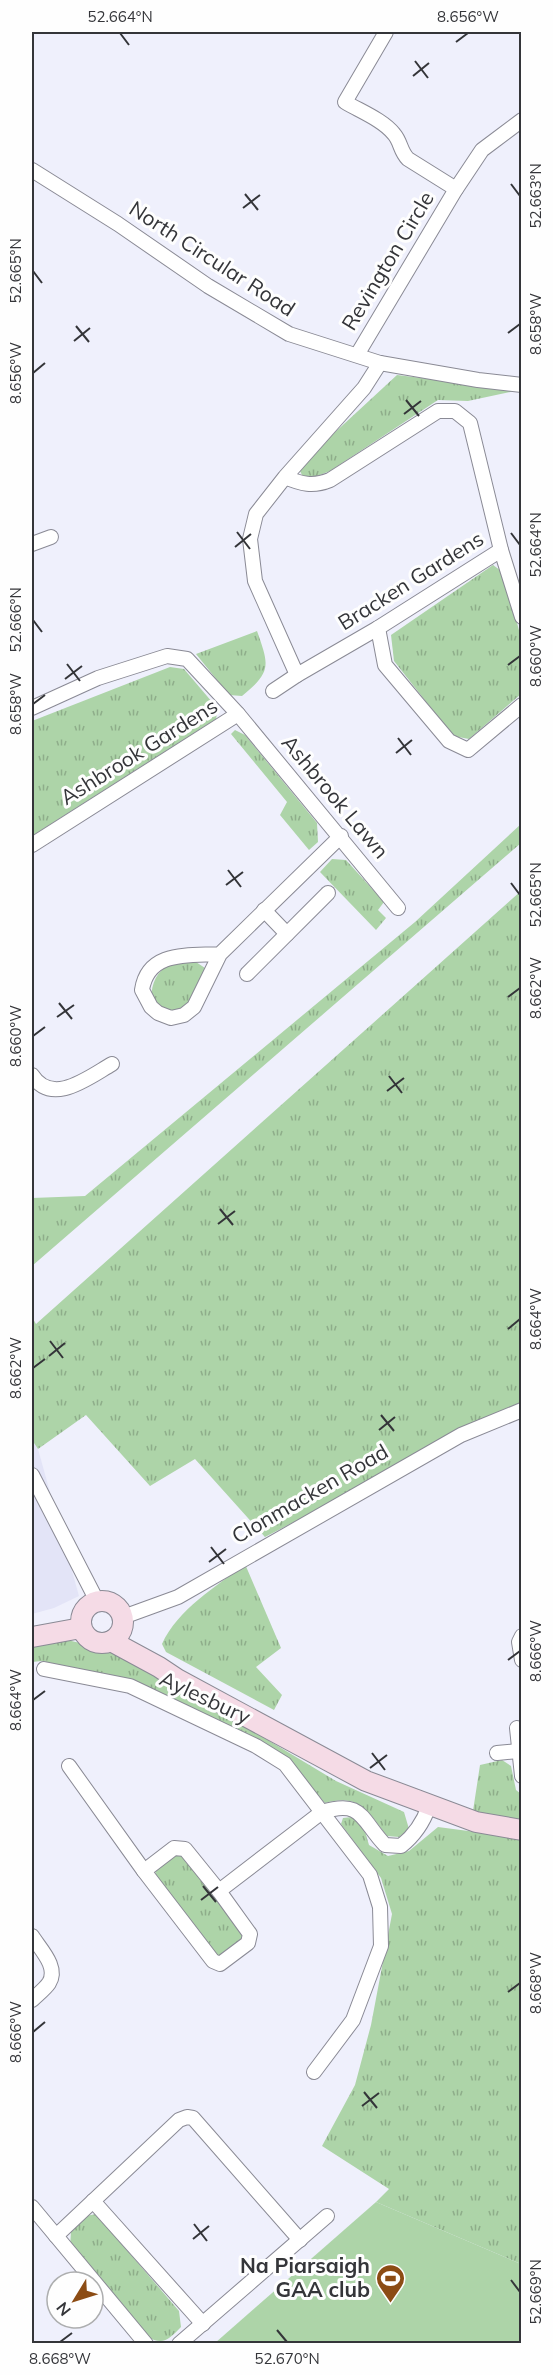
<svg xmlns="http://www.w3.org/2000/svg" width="553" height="2375" viewBox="0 0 553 2375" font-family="Mulish,sans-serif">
<defs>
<pattern id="grass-tufts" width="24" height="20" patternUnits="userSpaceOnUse" patternTransform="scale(1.5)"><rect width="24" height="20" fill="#add4a8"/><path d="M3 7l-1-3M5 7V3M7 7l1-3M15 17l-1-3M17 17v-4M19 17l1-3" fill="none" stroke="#8ead8a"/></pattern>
</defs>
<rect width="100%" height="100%" fill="#eff0fc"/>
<polygon fill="#e3e4f7" points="32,1440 38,1449 79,1596 54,1608 32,1614"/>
<g fill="url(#grass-tufts)">
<polygon points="397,375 520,390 468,401 438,400 330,471 312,478 303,477 299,469 305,460"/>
<polygon points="493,565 504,573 521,638 521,694 469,739 453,736 394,661 391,635"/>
<path d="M257,631c12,34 15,41 -15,65l-13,-1 -33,-41z"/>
<polygon points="170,667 184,669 218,709 216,719 32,836 32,721"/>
<polygon points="235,730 245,735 317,823 318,842 309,850 280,815 287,802 231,734"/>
<polygon points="521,824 521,843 32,1266 32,1198 85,1196 415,922"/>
<polygon points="332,859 346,860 384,902 378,910 386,918 376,930 320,872"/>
<polygon points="521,891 521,1404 265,1537 195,1459 150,1486 86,1415 38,1449 32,1440 32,1317 36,1324"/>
<path d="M196,962l9,6 -10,24 -13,19 -9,1 -21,-10c-2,-12 2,-28 14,-35 8,-4 21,-4 30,-5z"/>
<path d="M245,1564l36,84 -25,19 26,28 -8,15 -108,-58 -4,-8c16,-35 54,-57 83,-80z"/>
<path d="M63,1639l17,4 17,9 26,1 213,128 68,31 5,17 -10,8 -12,-1c-19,-25 -28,-43 -62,-33l-36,-42 -157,-80 -90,-20 -10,1v-16z"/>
<polygon points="502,1760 511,1766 516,1790 521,1794 521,1823 473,1811 480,1765"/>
<polygon points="352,1817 364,1828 369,1845 388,1856 409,1851 438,1827 521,1838 521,2264 376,2202 389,2189 322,2146 355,2085 371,2025 392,1914 381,1878 341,1824 343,1818"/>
<polygon points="176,1854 184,1855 242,1933 243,1940 222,1955 214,1956 156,1877 155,1867"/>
<path d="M96,2214l83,97 2,16c-12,12 -17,19 -34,10l-77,-89 1,-17 15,-15z"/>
</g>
<polygon fill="#add4a8" points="376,2202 521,2264 521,2343 215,2343"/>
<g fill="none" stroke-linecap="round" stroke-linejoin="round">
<defs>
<g id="street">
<path d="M386,32l-41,70c15,9 38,18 49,32 7,8 6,17 14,25l48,30"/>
<polyline points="32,170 118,224 208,286 289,334 380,363 478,380 522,385"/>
<polyline points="357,355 456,189 482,150 522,120"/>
<path d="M285,477c16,7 28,10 45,3l108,-69h17l15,12 31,127 -123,78 -81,47 -42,-94 -5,-42 6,-25 29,-37 79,-89 16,-25"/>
<polyline points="32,544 51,537"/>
<polyline points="501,550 522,617"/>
<polyline points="378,628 385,665 449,741 468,750 522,705"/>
<polyline points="273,691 297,675"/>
<polyline points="32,708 98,678 167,656 187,659 238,714 398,908"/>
<polyline points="32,845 238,714"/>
<polyline points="264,910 287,934"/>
<path d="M220,954c-31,2 -72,-4 -78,36l9,17 7,6 13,5 13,-3 10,-8 26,-53 121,-118"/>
<polyline points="247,974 328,893"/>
<path d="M32,1075c20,32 57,2 80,-11"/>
<polyline points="32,1475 97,1601"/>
<polyline points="123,1617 178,1597 461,1435 522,1410"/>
<polyline points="522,1636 519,1642 522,1660"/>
<polyline points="44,1669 130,1686 256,1746 285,1764 370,1875 380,1907 381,1946 353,2020 314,2072"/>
<polyline points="517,1728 522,1776"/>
<polyline points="497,1753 518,1751"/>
<path d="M69,1766l75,105 69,90 7,3 28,-21 2,-9 -31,-43 103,-79c41,-13 39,8 63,33l16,1c14,-11 22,-23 28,-40"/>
<polyline points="144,1871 174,1848 185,1849 219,1891"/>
<path d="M32,1936c8,13 27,31 17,47 -4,6 -12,12 -17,17"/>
<polyline points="93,2201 203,2324"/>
<polyline points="32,2207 146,2344"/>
<polyline points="56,2236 179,2120 187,2117 193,2118 300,2240"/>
<polyline points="179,2344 327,2216"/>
</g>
<g id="secondary">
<circle cx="102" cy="1622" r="21"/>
<polyline points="32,1637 81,1628"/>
<polyline points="111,1641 159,1667 177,1679 366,1781 476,1822 522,1830"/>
</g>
</defs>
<use href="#street" stroke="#8a8a95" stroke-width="16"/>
<use href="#secondary" stroke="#8a8a95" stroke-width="22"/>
<use href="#street" stroke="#fff" stroke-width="14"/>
<use href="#secondary" stroke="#f5dbe6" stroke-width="20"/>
</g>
<path fill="none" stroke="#343539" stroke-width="2" d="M120,33l9,12M456,42l12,-9M415,61l13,17M413,76l16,-13M511,184l9,12M245,194l13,16M243,208l17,-13M33,271l9,12M76,326l13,16M508,333l12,-9M74,341l16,-13M33,373l12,-10M406,400l13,16M404,414l17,-13M237,532l13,17M511,533l9,12M235,547l16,-13M33,620l9,12M67,664l13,17M508,665l12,-9M65,679l17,-13M33,704l12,-9M398,738l13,17M396,753l16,-13M228,870l13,17M511,883l9,12M226,885l17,-13M508,997l12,-9M59,1003l13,16M57,1017l17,-12M33,1036l12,-9M389,1076l13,17M387,1091l17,-13M220,1209l13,16M218,1224l17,-13M508,1329l12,-10M50,1341l13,17M49,1356l16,-13M33,1368l12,-9M381,1415l13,16M379,1430l16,-13M211,1547l13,17M209,1562l17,-13M508,1660l12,-9M33,1700l12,-9M372,1753l13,17M370,1768l17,-13M203,1886l13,16M201,1900l17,-13M508,1992l12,-9M33,2032l12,-10M364,2092l13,16M362,2106l17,-13M194,2224l13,17M193,2239l16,-13M511,2280l9,12M277,2330l10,12M60,2342l12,-9"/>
<defs>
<symbol id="stadium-pin" viewBox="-11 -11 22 30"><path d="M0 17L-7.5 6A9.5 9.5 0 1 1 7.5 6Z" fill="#8c4c14" stroke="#fefefe"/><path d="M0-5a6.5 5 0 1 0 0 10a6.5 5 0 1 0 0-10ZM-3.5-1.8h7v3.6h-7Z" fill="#fff"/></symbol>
</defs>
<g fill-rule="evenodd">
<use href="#stadium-pin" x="374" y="2262" width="33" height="45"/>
</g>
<g text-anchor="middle" stroke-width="6" stroke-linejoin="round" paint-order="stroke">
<g font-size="21" fill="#343539" stroke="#fefefe">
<text transform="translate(212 259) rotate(33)" y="7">North Circular Road</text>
<text transform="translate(388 261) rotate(-59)" y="7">Revington Circle</text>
<text transform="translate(411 581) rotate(-32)" y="7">Bracken Gardens</text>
<text transform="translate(139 752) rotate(-32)" y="7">Ashbrook Gardens</text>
<text transform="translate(335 797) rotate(50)" y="7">Ashbrook Lawn</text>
<text transform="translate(310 1494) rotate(-30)" y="7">Clonmacken Road</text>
<text transform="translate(205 1698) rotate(25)" y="7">Aylesbury</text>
</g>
<g font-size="21" font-weight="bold" fill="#343539" stroke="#fefefe" text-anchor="end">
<text x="370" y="2273">Na Piarsaigh<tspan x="370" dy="24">GAA club</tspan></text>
</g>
</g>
<rect width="553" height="2375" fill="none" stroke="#fefefe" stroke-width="66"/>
<g transform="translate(75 2300) rotate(232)"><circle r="28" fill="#fefefe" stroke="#adaeaf" stroke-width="1.5"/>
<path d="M0-4.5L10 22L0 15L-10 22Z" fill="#8c4c14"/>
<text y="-9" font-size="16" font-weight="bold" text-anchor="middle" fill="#343539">N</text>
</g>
<rect x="33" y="33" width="487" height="2309" fill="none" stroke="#343539" stroke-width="2"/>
<g font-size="15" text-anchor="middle" fill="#343539">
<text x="120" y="22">52.664°N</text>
<text x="468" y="22">8.656°W</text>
<text transform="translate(536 196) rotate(-90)" y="5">52.663°N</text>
<text transform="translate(16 271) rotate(-90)" y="5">52.665°N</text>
<text transform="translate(536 324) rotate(-90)" y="5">8.658°W</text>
<text transform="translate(16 373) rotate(-90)" y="5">8.656°W</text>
<text transform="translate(536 545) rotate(-90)" y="5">52.664°N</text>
<text transform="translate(16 620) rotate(-90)" y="5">52.666°N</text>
<text transform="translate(536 656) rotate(-90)" y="5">8.660°W</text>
<text transform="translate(16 704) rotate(-90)" y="5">8.658°W</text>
<text transform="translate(536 895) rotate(-90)" y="5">52.665°N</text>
<text transform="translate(536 988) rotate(-90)" y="5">8.662°W</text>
<text transform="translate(16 1036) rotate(-90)" y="5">8.660°W</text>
<text transform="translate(536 1319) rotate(-90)" y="5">8.664°W</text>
<text transform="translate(16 1368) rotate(-90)" y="5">8.662°W</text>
<text transform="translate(536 1651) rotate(-90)" y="5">8.666°W</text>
<text transform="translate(16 1700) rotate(-90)" y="5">8.664°W</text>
<text transform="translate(536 1983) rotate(-90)" y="5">8.668°W</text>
<text transform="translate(16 2032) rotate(-90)" y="5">8.666°W</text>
<text transform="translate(536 2292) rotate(-90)" y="5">52.669°N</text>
<text x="60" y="2364">8.668°W</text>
<text x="287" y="2364">52.670°N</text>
</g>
</svg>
